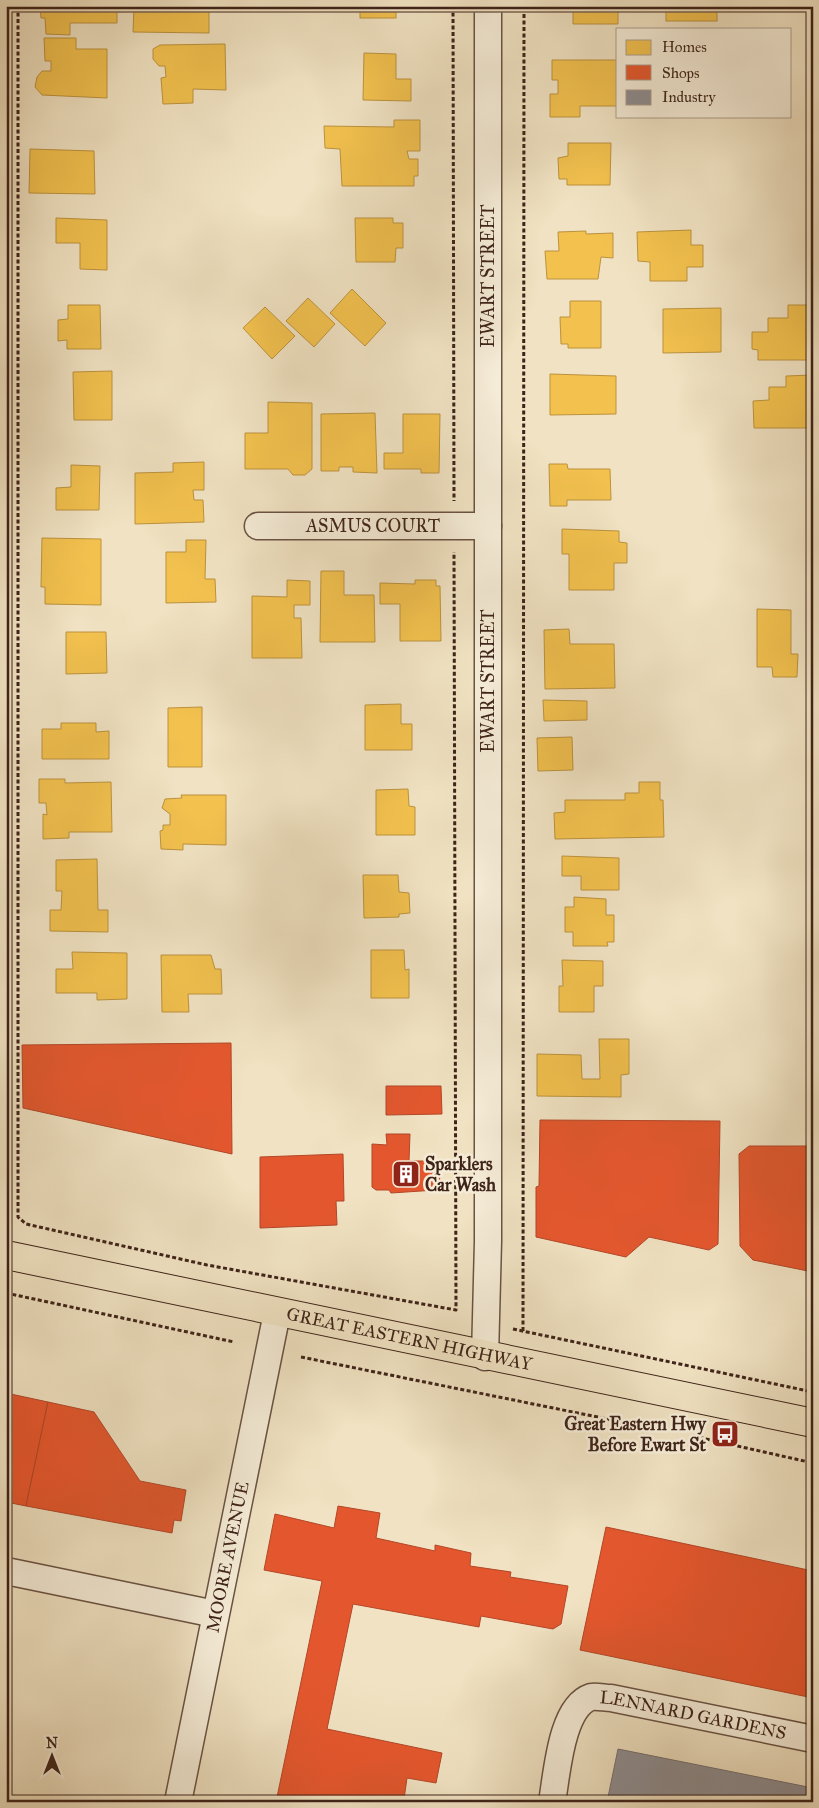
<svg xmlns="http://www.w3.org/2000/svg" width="819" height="1808" viewBox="0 0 819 1808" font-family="'IM FELL Great Primer',serif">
<rect width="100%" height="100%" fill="#f0e2c2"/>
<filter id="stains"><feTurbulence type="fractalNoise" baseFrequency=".004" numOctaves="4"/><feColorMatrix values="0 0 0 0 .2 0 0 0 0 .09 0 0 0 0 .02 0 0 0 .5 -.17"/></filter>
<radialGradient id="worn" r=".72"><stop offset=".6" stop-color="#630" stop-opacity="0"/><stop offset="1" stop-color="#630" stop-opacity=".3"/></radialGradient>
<g fill="#f2c14e" stroke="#bc923e">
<polygon points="40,6 117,6 117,23 70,23 70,35 46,34 45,18 41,18"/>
<polygon points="134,6 209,6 209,33 133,32"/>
<rect x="360" y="6" width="36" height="12"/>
<polygon points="563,6 618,6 618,24 573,24 573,8 563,8"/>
<rect x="666" y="6" width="51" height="15"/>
<polygon points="44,38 76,38 76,49 107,49 107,98 42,95 35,87 37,77 42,71 51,71 51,61 45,61"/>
<polygon points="225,44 226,90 193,89 193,103 163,104 161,78 166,77 165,66 159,66 153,59 153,49 160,45"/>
<polygon points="364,53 396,54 396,79 411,79 411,101 363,100"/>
<polygon points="552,60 617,60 617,106 580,106 580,117 550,117 550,94 558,94 558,80 552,80"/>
<polygon points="394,120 420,120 420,151 407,151 409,159 418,159 418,176 414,176 414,186 342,186 340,149 325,148 324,126 394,127"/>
<polygon points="568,143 611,143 610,185 567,185 567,179 559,179 558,158 568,156"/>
<polygon points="30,149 94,151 95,194 29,193"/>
<polygon points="56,218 107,220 107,270 80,269 80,243 56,243"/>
<polygon points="355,218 393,218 393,223 403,223 403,248 396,248 395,262 356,262"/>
<polygon points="691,230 691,245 703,245 703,267 687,267 687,281 650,281 650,262 638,261 637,232"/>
<polygon points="586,231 586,234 613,233 613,258 601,257 598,279 547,279 545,251 559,251 558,232"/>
<polygon points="352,289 386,323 365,346 330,313"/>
<polygon points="308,298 335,324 314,347 286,321"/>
<polygon points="570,301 601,301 601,348 568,348 568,344 561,344 560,317 570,317"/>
<polygon points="68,305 100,305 101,349 67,349 67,340 58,341 58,320 68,319"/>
<polygon points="788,305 811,305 812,360 758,360 758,350 752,349 752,332 768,332 768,318 788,318"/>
<polygon points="265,307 295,336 272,359 243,328"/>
<polygon points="721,308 721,352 663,353 663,309"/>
<polygon points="112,371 112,420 74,420 73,372"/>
<polygon points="550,374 616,376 616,414 550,415"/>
<polygon points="813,375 812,428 754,428 753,401 769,400 769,387 786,387 786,376"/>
<polygon points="268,402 312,403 312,469 305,475 293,475 288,469 245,469 245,433 268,433"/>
<polygon points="375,413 377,473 353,472 353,467 339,467 339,471 321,471 321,414"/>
<polygon points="403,414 440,414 439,473 421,473 421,469 384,469 384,453 403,453"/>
<polygon points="204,462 204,490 193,490 194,500 203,500 204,522 135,524 135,473 173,472 173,463"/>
<polygon points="549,464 567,464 568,469 610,469 611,500 567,500 567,506 550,506"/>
<polygon points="71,465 100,466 99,510 56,510 56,488 71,487"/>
<polygon points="562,529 619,531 619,542 627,543 627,563 614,563 614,590 569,590 569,554 562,554"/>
<polygon points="42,538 101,539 101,605 45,604 45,587 41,587"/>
<polygon points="186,540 206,540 205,579 215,579 216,602 166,603 166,552 186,552"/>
<polygon points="321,571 344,571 344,595 374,595 375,642 320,642"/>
<polygon points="287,580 310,581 310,605 294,605 294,618 301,618 302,658 252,658 252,596 287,597"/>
<polygon points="415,580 436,580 436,586 440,586 441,641 400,641 400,604 380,604 380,583 415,584"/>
<polygon points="757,609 791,610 791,654 798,654 797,677 773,677 772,667 757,667"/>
<polygon points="569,629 570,644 614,644 615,688 545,689 544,630"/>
<polygon points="66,632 106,632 107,673 66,674"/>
<polygon points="543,700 587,701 587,720 544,721"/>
<polygon points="401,704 401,724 412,724 412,750 365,750 365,705"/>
<polygon points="202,707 202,767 168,767 168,708"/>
<polygon points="61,723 96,723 96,732 109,731 109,759 42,759 42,729 61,729"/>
<polygon points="572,737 573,770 538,771 537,738"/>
<polygon points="39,779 65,779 65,783 111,782 112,832 69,832 69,838 43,839 43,814 47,815 46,803 39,803"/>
<polygon points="639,782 660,782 660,800 663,800 664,837 555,839 554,813 565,812 565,800 625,800 625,793 639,793"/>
<polygon points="408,789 409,806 415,807 415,835 376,835 376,790"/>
<polygon points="181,795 226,795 226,845 183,844 183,850 161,849 160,831 163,830 163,825 170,825 170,814 162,808 165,799 182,798"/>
<polygon points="562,856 619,858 619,890 581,890 581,876 562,876"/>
<polygon points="97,859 98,910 108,910 108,932 50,931 50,910 61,910 62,891 56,891 56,860"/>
<polygon points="363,875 398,875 399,892 409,893 410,913 399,914 399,917 364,918"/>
<polygon points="574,897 606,899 606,915 614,915 614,942 607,942 608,946 573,946 573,932 565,932 565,907 574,907"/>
<polygon points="371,950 404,950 405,970 409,969 409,998 371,998"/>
<polygon points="72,952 127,953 127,999 97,1000 97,993 56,993 56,969 73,969"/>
<polygon points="161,955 211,955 215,969 221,969 222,994 188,994 189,1012 162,1012"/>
<polygon points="562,960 603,961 603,986 594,986 594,1012 559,1012 559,986 563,986"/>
<polygon points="599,1039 629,1039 629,1074 621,1075 621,1097 537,1096 537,1054 581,1055 582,1079 600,1079"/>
</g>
<g fill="#e4572e" stroke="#b24728">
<polygon points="231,1043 232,1154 23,1108 22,1045"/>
<polygon points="386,1086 441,1086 442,1114 386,1115"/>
<polygon points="540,1120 720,1121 718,1244 709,1250 649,1237 626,1257 536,1237 536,1187 539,1186"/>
<polygon points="386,1134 410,1134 409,1161 439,1161 440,1187 436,1190 391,1193 389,1190 376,1190 372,1187 372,1144 387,1145"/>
<polygon points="749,1146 813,1146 813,1272 753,1260 740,1246 739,1154"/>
<polygon points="343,1154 344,1201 336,1201 337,1225 260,1228 260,1157"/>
<polygon points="6,1393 48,1402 26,1506 6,1502"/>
<polygon points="48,1402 94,1412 140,1481 186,1490 181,1521 174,1520 172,1533 26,1506"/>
<polygon points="338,1506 380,1513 376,1538 435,1551 435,1545 471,1553 470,1566 511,1572 510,1577 568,1586 561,1624 553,1629 481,1616 479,1627 353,1604 327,1729 442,1753 436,1783 407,1778 404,1799 421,1802 276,1802 322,1581 264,1570 275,1514 334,1528"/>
<polygon points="606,1527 813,1571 813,1698 580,1650"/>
</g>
<polygon fill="#8d8d92" stroke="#756d6e" points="618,1749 813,1788 813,1802 607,1802"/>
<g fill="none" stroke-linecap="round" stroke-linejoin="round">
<defs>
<g id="street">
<path id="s1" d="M258,526h230"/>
<polyline points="485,1357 488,1241 488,6"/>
<polyline points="6,1571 215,1614"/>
<path id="s2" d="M178,1802l99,-489"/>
<path id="s3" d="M552,1802c5,-28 9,-95 39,-105 6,-1 14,1 20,1l202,41"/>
</g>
<g id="highway">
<path id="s4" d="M6,1255l807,168"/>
</g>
</defs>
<use href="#street" stroke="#6a5343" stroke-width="29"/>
<use href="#highway" stroke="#3e2319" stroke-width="30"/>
<g stroke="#3e2319" stroke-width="3" stroke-dasharray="4 2.5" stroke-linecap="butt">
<polyline points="18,6 18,1217 26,1224 207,1265 456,1310 454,552"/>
<polyline points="453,6 454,501"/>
<polyline points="6,1293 234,1342"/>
<polyline points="513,1329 813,1392"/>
<polyline points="523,1331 524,6"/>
<polyline points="301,1357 642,1426"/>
<polyline points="693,1436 813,1463"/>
</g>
<use href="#street" stroke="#f5ecd7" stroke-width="26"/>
<use href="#highway" stroke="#f0e2c2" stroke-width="28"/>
</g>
<defs>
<symbol id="building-square" viewBox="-11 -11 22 22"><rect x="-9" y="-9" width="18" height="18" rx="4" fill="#8f2418" stroke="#f5ecd7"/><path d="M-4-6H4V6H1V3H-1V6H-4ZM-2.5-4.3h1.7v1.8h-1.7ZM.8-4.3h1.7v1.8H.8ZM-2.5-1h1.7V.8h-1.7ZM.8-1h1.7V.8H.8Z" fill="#fff"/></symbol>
<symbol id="bus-square" viewBox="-11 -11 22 22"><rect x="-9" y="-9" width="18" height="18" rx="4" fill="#8f2418" stroke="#f5ecd7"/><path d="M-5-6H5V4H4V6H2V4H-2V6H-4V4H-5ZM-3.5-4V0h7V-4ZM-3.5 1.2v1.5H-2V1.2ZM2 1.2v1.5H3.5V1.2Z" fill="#fff"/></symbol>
</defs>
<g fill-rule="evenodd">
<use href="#building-square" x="390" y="1158" width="32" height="32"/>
<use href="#bus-square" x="709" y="1418" width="32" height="32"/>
</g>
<g text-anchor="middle" stroke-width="5" stroke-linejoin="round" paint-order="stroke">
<g font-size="18" fill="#3e2319" stroke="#f5ecd7">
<text transform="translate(488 276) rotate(-90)" y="6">EWART STREET</text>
<text dy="6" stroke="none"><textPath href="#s1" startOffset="115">ASMUS COURT</textPath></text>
<text transform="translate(488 681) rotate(-90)" y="6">EWART STREET</text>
<text dy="6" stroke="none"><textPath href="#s4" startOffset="412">GREAT EASTERN HIGHWAY</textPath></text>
<text dy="6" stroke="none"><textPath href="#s2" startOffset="250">MOORE AVENUE</textPath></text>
<text dy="6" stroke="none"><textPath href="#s3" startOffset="220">LENNARD GARDENS</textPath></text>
</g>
<g font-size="18" font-weight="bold" fill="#3e2319" stroke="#f5ecd7" text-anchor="start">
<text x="425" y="1170">Sparklers<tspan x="425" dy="21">Car Wash</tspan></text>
<text x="706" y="1430" text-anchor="end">Great Eastern Hwy<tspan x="706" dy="21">Before Ewart St</tspan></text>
</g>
</g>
<rect width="819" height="1808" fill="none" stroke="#f0e2c2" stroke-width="25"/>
<rect x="8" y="8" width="804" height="1793" fill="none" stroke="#3e2319" stroke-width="2.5"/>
<rect x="12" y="12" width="794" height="1783" fill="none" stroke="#3e2319"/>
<rect x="616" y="28" width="175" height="90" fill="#f5ecd7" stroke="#ac9c8b"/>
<rect x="626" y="40" width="25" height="15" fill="#f2c14e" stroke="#ac9c8b"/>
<text x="662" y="52" font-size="15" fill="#3e2319">Homes</text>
<rect x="626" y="65" width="25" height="15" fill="#e4572e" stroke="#ac9c8b"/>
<text x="662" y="78" font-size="15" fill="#3e2319">Shops</text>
<rect x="626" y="90" width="25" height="15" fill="#8d8d92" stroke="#ac9c8b"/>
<text x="662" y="102" font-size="15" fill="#3e2319">Industry</text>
<g transform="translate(52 1756)" stroke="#f5ecd7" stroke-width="4" paint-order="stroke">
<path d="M0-4L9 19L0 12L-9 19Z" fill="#3e2319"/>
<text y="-8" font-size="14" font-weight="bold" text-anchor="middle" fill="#3e2319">N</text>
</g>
<rect width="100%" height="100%" filter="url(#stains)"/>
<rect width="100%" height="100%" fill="url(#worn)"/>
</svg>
